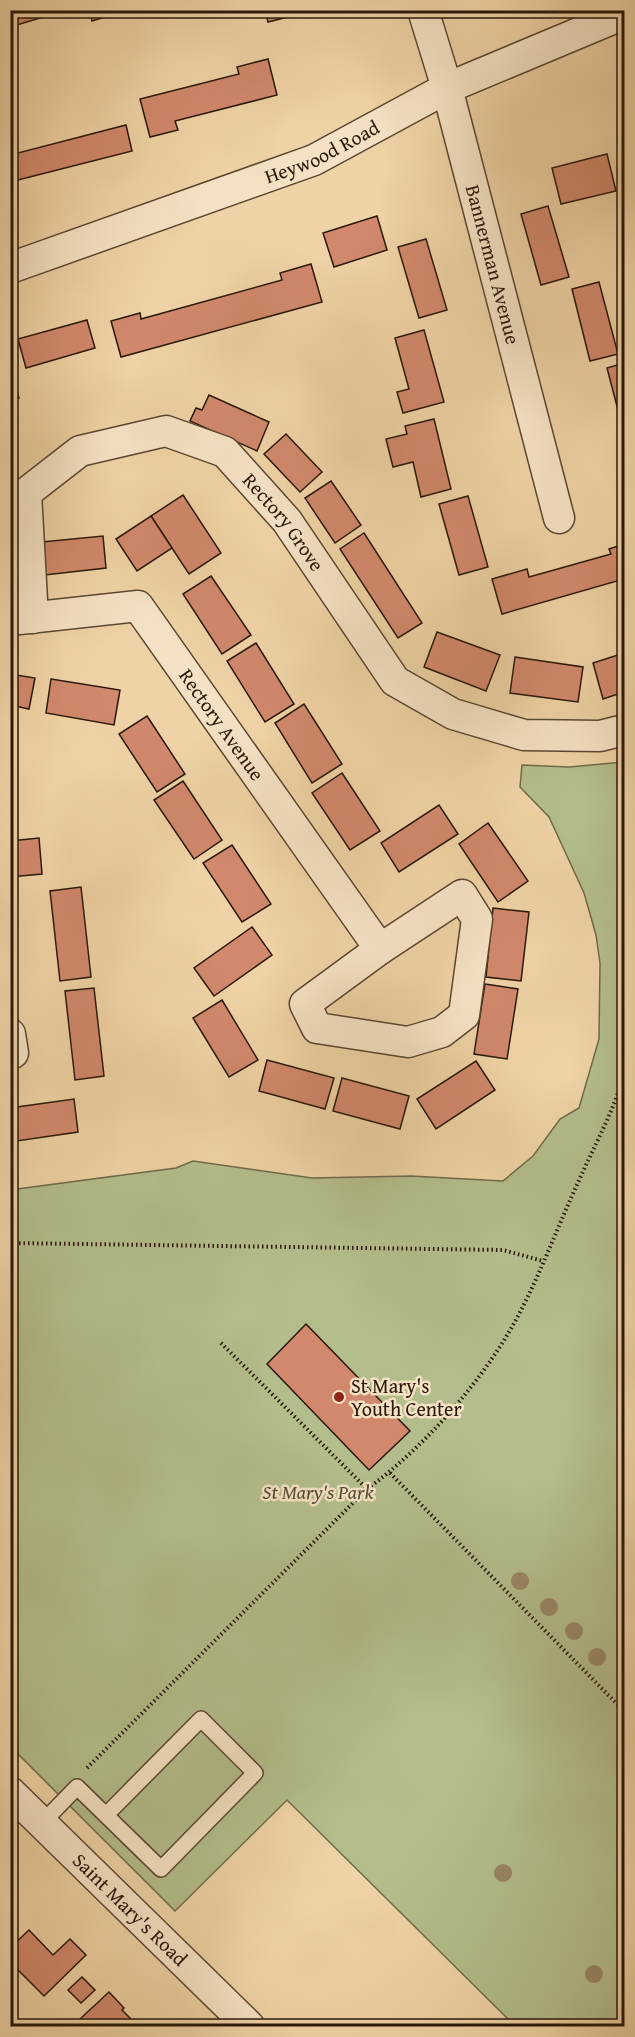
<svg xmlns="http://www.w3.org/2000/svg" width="635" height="2037" viewBox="0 0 635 2037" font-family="'Gentium Book Plus',serif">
<rect width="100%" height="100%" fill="#efd2a5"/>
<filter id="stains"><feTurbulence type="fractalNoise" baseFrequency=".00333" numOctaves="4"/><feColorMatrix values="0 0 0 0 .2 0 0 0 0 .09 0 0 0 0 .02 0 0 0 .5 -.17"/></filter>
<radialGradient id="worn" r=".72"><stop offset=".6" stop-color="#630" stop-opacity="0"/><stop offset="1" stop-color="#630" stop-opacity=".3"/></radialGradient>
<polygon fill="#b3bd8b" stroke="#6e6a4a" stroke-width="1.5" points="624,762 624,2026 515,2026 287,1800 175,1911 11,1747 10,1190 176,1168 193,1161 312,1178 411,1176 503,1181 533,1156 560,1119 579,1108 599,1039 600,963 596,935 584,893 549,817 520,787 522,765 569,767"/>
<g fill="#d1886c" stroke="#29180a" stroke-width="1.5">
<polygon points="10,10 67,10 10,27"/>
<polygon points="89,10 127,10 92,21"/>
<polygon points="265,10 291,10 292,16 268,22"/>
<polygon points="268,59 277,95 175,121 178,130 150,137 140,99 239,74 237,67"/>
<polygon points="126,125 132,151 10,182 10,155"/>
<polygon points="607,154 616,191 561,204 552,168"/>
<polygon points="548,206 569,277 541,285 521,214"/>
<polygon points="377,216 387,250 334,267 323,233"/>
<polygon points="426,239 447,310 419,318 398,247"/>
<polygon points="311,264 322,302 121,357 111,321 140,313 141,319 282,280 280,273"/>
<polygon points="599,282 618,354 590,361 572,289"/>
<polygon points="87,320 95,348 26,368 18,339"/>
<polygon points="424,330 444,402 403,413 397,392 409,389 395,338"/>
<polygon points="624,363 624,433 607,368"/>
<polygon points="10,368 19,398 10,401"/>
<polygon points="209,395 269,422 257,451 190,421 196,408 202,410"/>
<polygon points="434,419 451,489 421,497 413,462 393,467 386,439 407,434 405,426"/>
<polygon points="286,434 322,472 300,492 264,454"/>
<polygon points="331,481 361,525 335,543 305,498"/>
<polygon points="183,495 221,553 189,574 151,516"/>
<polygon points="468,496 488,567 459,575 439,504"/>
<polygon points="151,516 172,548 137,571 116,539"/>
<polygon points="364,533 422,623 398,638 340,549"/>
<polygon points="103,536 106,568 36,576 32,543"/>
<polygon points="624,544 624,579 502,614 492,579 527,569 529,577 611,554 609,549"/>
<polygon points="211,576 251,635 222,654 183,594"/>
<polygon points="437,632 500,655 486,691 424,667"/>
<polygon points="256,643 294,704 265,722 227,661"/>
<polygon points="624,653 624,692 603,699 593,663"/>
<polygon points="515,657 583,667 578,702 510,693"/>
<polygon points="10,674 35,678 29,709 10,705"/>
<polygon points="51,679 120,690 114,725 46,713"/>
<polygon points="304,704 342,764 312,783 275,723"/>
<polygon points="147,716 185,774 157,792 119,734"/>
<polygon points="342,773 380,831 350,850 312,793"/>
<polygon points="183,781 222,840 194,859 154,800"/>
<polygon points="439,805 458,834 399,872 381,843"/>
<polygon points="488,823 528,881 498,902 459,844"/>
<polygon points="39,838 42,874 10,877 10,841"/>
<polygon points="232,845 271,904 242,922 203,863"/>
<polygon points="81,887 91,977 60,981 50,891"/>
<polygon points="493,908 529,912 521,981 486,977"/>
<polygon points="252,927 272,955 214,996 194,968"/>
<polygon points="485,984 518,989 507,1059 474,1054"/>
<polygon points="94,988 104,1076 75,1080 65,991"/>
<polygon points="222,1000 258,1060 229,1077 193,1018"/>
<polygon points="267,1060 334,1078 325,1109 259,1091"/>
<polygon points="476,1061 495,1090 436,1129 417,1099"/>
<polygon points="342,1078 409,1096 400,1129 333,1111"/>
<polygon points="74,1099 78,1132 10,1142 10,1108"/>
<polygon points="306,1324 410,1431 369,1470 267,1364"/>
<polygon points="29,1930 53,1955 70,1939 86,1955 44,1996 10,1962 10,1948"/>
<polygon points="82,1977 95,1990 81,2003 68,1990"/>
<polygon points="109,1992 124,2008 122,2010 138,2026 87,2026 80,2019"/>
</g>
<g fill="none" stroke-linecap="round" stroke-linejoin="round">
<defs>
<polyline id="lane" points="42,1823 77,1787 161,1869 255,1773 201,1719 106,1815"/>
<g id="street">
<path id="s1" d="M423,10l24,78 112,430"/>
<path id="s2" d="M10,268l304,-108 133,-72 177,-74"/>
<path id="s3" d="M33,618l-7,-125 54,-42 86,-20 59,21 62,69 108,160 58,33 71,21 76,1 24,-6"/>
<path id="s4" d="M10,620l128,-14 242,343"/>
<polygon points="462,895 477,919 464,1015 442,1032 408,1042 317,1028 305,1004 380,949"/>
<polyline points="10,1034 13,1053"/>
<path id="s5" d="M10,1792l239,234"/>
</g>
</defs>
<use href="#lane" stroke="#5a4631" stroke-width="18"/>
<use href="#street" stroke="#5a4631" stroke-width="33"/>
<g stroke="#29180a" stroke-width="4" stroke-dasharray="1.5 3" stroke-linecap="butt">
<polyline points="10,1243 503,1250 543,1261"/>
<polyline points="221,1343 367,1489"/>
<polyline points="390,1473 624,1711"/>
<path d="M87,1768l280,-279c53,-38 109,-101 142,-157 27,-46 45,-97 67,-145 16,-37 37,-74 48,-112"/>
</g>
<use href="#lane" stroke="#f5e2c4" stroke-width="15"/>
<use href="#street" stroke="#f5e2c4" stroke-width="30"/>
</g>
<g fill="#998765">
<circle cx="520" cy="1581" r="9"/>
<circle cx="549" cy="1607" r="9"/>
<circle cx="574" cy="1631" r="9"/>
<circle cx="597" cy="1657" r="9"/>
<circle cx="503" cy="1873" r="9"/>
<circle cx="594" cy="1974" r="9"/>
</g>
<circle fill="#8f2418" stroke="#f5e2c4" stroke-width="2" cx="339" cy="1397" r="6"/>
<g text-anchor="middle" stroke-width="5" stroke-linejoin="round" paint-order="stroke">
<g font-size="20" fill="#29180a" stroke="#f5e2c4">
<text dy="7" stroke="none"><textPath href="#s2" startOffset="333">Heywood Road</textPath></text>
<text dy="7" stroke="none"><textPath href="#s1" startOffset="264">Bannerman Avenue</textPath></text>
<text dy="7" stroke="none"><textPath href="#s3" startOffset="436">Rectory Grove</textPath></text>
<text dy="7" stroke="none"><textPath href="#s4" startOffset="274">Rectory Avenue</textPath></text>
<text dy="7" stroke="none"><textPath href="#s5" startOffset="168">Saint Mary's Road</textPath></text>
</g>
<g font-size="20" fill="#29180a" stroke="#f5e2c4" text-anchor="start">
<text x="351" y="1393">St Mary's<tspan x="351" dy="23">Youth Center</tspan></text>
</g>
<g font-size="20" font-style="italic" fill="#524a31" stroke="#f5e2c4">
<text x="318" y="1499">St Mary's Park</text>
</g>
</g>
<rect width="635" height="2037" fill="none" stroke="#efd2a5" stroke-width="36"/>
<rect x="12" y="12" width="611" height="2013" fill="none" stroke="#29180a" stroke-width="3"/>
<rect x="18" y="18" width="599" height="2001" fill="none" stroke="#29180a" stroke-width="1.5"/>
<rect width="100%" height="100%" filter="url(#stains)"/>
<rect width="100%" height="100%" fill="url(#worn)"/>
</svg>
